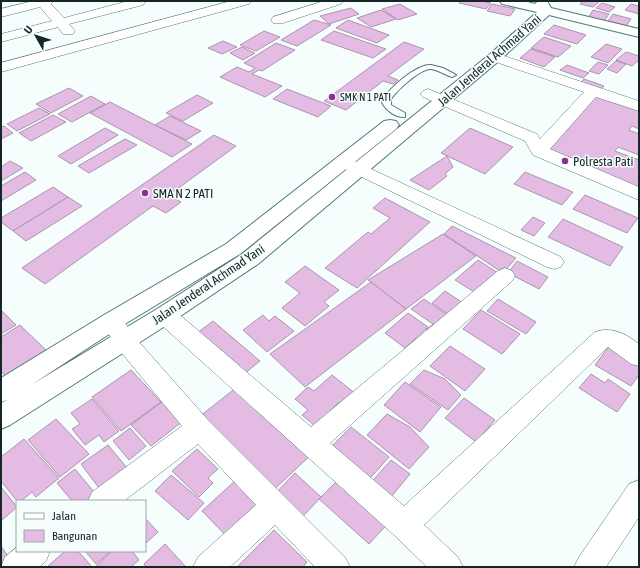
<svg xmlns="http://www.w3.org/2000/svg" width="640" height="568" viewBox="0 0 640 568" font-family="'Asap Condensed',sans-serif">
<rect width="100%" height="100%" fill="#f5fefd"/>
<g fill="#e3bbe3" stroke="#ad94ae">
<polygon points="461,1 481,1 491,3 486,9 459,3"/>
<polygon points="583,1 600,1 593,7 580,4"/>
<polygon points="602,3 615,7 609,12 596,8"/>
<polygon points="400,4 417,14 398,20 382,9"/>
<polygon points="492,4 515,9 510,16 487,11"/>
<polygon points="631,4 639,6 639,14 625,10"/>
<polygon points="351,8 359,14 329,24 320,16"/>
<polygon points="381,10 396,19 371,27 357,18"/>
<polygon points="593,10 609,14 604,21 588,18"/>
<polygon points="613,14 631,19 626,26 608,21"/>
<polygon points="314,20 331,25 297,46 281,40"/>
<polygon points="348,20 389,35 377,43 336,28"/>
<polygon points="554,25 586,35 577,44 544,34"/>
<polygon points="264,31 280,37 256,51 240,45"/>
<polygon points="334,31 386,49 373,58 321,40"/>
<polygon points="544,37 571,46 558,57 531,48"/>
<polygon points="223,41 237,47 222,54 208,48"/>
<polygon points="404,42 424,49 388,76 398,80 393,84 383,81 346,110 324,101"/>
<polygon points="276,43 295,50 262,71 259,70 252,74 282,86 265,97 220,77 237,67 249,72 255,68 244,63"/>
<polygon points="606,44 622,49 608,63 591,57"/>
<polygon points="242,47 255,53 243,60 230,53"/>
<polygon points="531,49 555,57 544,67 520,58"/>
<polygon points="626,52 639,56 639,60 632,66 616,60"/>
<polygon points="616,61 626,64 617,73 607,69"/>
<polygon points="598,62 608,65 599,74 589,71"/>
<polygon points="567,65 589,73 583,78 560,70"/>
<polygon points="584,79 604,86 599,91 579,84"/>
<polygon points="69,88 83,96 51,113 36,104"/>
<polygon points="287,89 331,106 318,117 273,99"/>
<polygon points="599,93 639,107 639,129 632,126 629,130 639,134 639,155 618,147 615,151 639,160 639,190 545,152"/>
<polygon points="197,95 213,103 183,121 166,113"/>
<polygon points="91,96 105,104 72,122 58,114"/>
<polygon points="110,102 192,144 172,157 90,113"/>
<polygon points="39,108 50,114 17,131 7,124"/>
<polygon points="53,115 66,122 31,141 19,133"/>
<polygon points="170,116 201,131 186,140 155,125"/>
<polygon points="4,126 13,133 1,139 1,127"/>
<polygon points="105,128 118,135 71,164 58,156"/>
<polygon points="470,128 513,147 485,174 441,153"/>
<polygon points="214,135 236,146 169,195 181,202 166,213 153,206 45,284 22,268"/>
<polygon points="125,139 137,145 89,173 78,166"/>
<polygon points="447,156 453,167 445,174 447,176 429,190 410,180"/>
<polygon points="10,161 23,168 1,181 1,167"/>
<polygon points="25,172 36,180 1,201 1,186"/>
<polygon points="525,172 573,192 562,205 514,184"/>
<polygon points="53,187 68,197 13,231 1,222 1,218"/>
<polygon points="585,195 638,218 627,233 573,209"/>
<polygon points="68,197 82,206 26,241 13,231"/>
<polygon points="385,198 430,222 357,288 325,268 368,232 371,234 390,218 373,208"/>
<polygon points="533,217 545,223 534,236 521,230"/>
<polygon points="563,219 623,247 610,266 548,237"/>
<polygon points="452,226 516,258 503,273 444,234"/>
<polygon points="443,234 476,256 406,309 368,280"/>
<polygon points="478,260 501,275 479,295 455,280"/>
<polygon points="517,261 548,277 539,289 508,273"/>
<polygon points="305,266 339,290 324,302 329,306 305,326 282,308 300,293 285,282"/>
<polygon points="371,282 406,309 305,387 270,354"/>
<polygon points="445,291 463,303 454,318 432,303"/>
<polygon points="424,299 453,319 434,336 426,330 433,324 411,309"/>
<polygon points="498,299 536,322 526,334 487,311"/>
<polygon points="1,310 16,325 1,334"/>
<polygon points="481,310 520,334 502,354 463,329"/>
<polygon points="408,313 428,327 405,348 385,333"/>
<polygon points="263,315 269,321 275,316 294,331 267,352 243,330"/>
<polygon points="213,321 260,361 239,378 192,337"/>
<polygon points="20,325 46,350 7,378 1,371 1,337"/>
<polygon points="610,345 639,362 639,375 631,386 595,365"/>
<polygon points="450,346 485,369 465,391 430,366"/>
<polygon points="131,370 161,402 121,431 92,397"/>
<polygon points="424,370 445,379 461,395 448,410 410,384"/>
<polygon points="591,374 605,383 608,379 630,394 617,412 579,388"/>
<polygon points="332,375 361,398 349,410 339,402 329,412 322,432 302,415 308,410 295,399 308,387 314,391"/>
<polygon points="405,382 441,407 420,432 384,405"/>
<polygon points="237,387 312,454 268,495 194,421"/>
<polygon points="464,398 495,420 476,442 445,418"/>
<polygon points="92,399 119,431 104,442 99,435 85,445 72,429 80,424 71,413"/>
<polygon points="163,401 183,421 151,446 131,425"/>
<polygon points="387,414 410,427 429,447 409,469 367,435"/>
<polygon points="56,419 89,454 60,477 28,440"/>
<polygon points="351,427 389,457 365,484 326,452"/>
<polygon points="130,428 146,446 129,460 113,441"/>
<polygon points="24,439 59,478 36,497 32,492 21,501 17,501 1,481 1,457"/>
<polygon points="108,445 133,475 105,496 81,464"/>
<polygon points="197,449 218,469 208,478 213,483 199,497 172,471"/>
<polygon points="391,460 410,474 387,502 368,486"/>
<polygon points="75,469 99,498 96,501 72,501 57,483"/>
<polygon points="295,473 321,497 296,524 270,499"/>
<polygon points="171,475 204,503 188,520 155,491"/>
<polygon points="342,476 392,519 369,544 319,499"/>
<polygon points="236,480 267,510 233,543 202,511"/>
<polygon points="1,487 17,507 1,521"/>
<polygon points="145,518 158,532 145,544"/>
<polygon points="274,530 307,562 303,567 237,567"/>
<polygon points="165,544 185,566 183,567 146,567 144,564"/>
<polygon points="1,546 14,565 11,567 1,567"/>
<polygon points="65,551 78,551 92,567 47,567"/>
<polygon points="85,551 111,551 96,564"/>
<polygon points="112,551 132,551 139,560 131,567 95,567"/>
</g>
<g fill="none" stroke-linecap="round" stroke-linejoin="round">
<defs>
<path id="lane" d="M431,65l12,3 13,7 -4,2c-7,-2 -13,-7 -21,-8 -10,-1 -34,21 -40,30v6l14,8v4c-9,1 -20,-7 -23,-15 5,-13 35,-38 49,-37z"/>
<g id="street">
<polygon points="33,1 54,1 51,4 64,18 128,1 145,2 143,5 69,24 75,31 73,34 63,34 58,27 1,42 1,34 52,21 40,7 1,17 1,9"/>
<polygon points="231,1 251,1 249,4 1,72 1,63"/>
<polygon points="324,1 343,1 341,4 283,23 273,23 271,20 273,17"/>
<polygon points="495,53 639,101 639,111 596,97 550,149 639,187 639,200 533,155 525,141 423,97 420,94 423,91 428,89 433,91 537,134 540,139 584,92 490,60 488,57 490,54"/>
<polygon points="343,156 561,257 564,262 561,267 554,269 547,267 337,165 334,161 337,157"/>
<path d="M505,268l7,3 3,5 -3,5 -182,162 74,63 191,-174c17,-6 31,2 44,12v22l-8,-2 -23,-17 -184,178 34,32 5,10h-36l-33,-32 -237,-214 -3,-6 3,-6 8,-3 8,3 138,118 187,-156z"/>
<polygon points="112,312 120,315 132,334 208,420 345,557 350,567 315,567 275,525 230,567 193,567 198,557 256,505 198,444 124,501 88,501 92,492 182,426 116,346 101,321 104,315"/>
<polygon points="639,480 639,517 606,567 574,567 579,557 629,484"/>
<polygon points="17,547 17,551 50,551 46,561 39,567 1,567 5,557"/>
</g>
<polygon id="secondary" points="500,1 524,1 535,4 538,1 547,1 551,8 639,29 639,37 549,15 500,60 258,264 173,321 10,425 1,429 1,403 7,400 1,402 1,378 104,315 226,244 384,121 390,120 396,121 399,125 396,129 240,254 120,327 31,385 157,309 242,254 490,54 537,12 502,4"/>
</defs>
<use href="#lane" stroke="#4f7a78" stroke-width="2"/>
<use href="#street" stroke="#4f7a78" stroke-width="1"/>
<use href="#secondary" stroke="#4f7a78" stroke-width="2"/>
<use href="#lane" fill="#fff" fill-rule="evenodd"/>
<use href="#street" fill="#fff" fill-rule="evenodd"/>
<use href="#secondary" fill="#fff" fill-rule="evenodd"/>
</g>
<g fill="#902d94" stroke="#f5fefd" stroke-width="1.5">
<circle cx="332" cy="97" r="4"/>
<circle cx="565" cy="161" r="4"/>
<circle cx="145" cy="193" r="4"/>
</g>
<g text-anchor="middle" stroke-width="3" stroke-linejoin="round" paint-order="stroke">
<g font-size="11" fill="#142625" stroke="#f5fefd" text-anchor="start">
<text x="340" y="101">SMK N 1 PATI</text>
</g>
<g font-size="13" fill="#142625" stroke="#f5fefd">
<text transform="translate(489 60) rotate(-41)" y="5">Jalan Jenderal Achmad Yani</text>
<text transform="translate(208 284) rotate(-34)" y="5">Jalan Jenderal Achmad Yani</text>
</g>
<g font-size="13" fill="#142625" stroke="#f5fefd" text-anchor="start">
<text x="573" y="166">Polresta Pati</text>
<text x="153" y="198">SMA N 2 PATI</text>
</g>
</g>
<rect width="640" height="568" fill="none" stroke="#142625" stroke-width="4"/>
<rect x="16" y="500" width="130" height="52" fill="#f5fefd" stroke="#9ba8a7"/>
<rect x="24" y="513" width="20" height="6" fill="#ffffff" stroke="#9ba8a7"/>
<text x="52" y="520" font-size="12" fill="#142625">Jalan</text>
<rect x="24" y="530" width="20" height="12" fill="#e3bbe3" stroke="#9ba8a7"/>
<text x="52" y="540" font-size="12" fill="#142625">Bangunan</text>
<g transform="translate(36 36) rotate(309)" stroke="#f5fefd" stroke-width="3" paint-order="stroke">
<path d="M0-3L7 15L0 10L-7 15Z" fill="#142625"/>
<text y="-6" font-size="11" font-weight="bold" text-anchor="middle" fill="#142625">U</text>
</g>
</svg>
